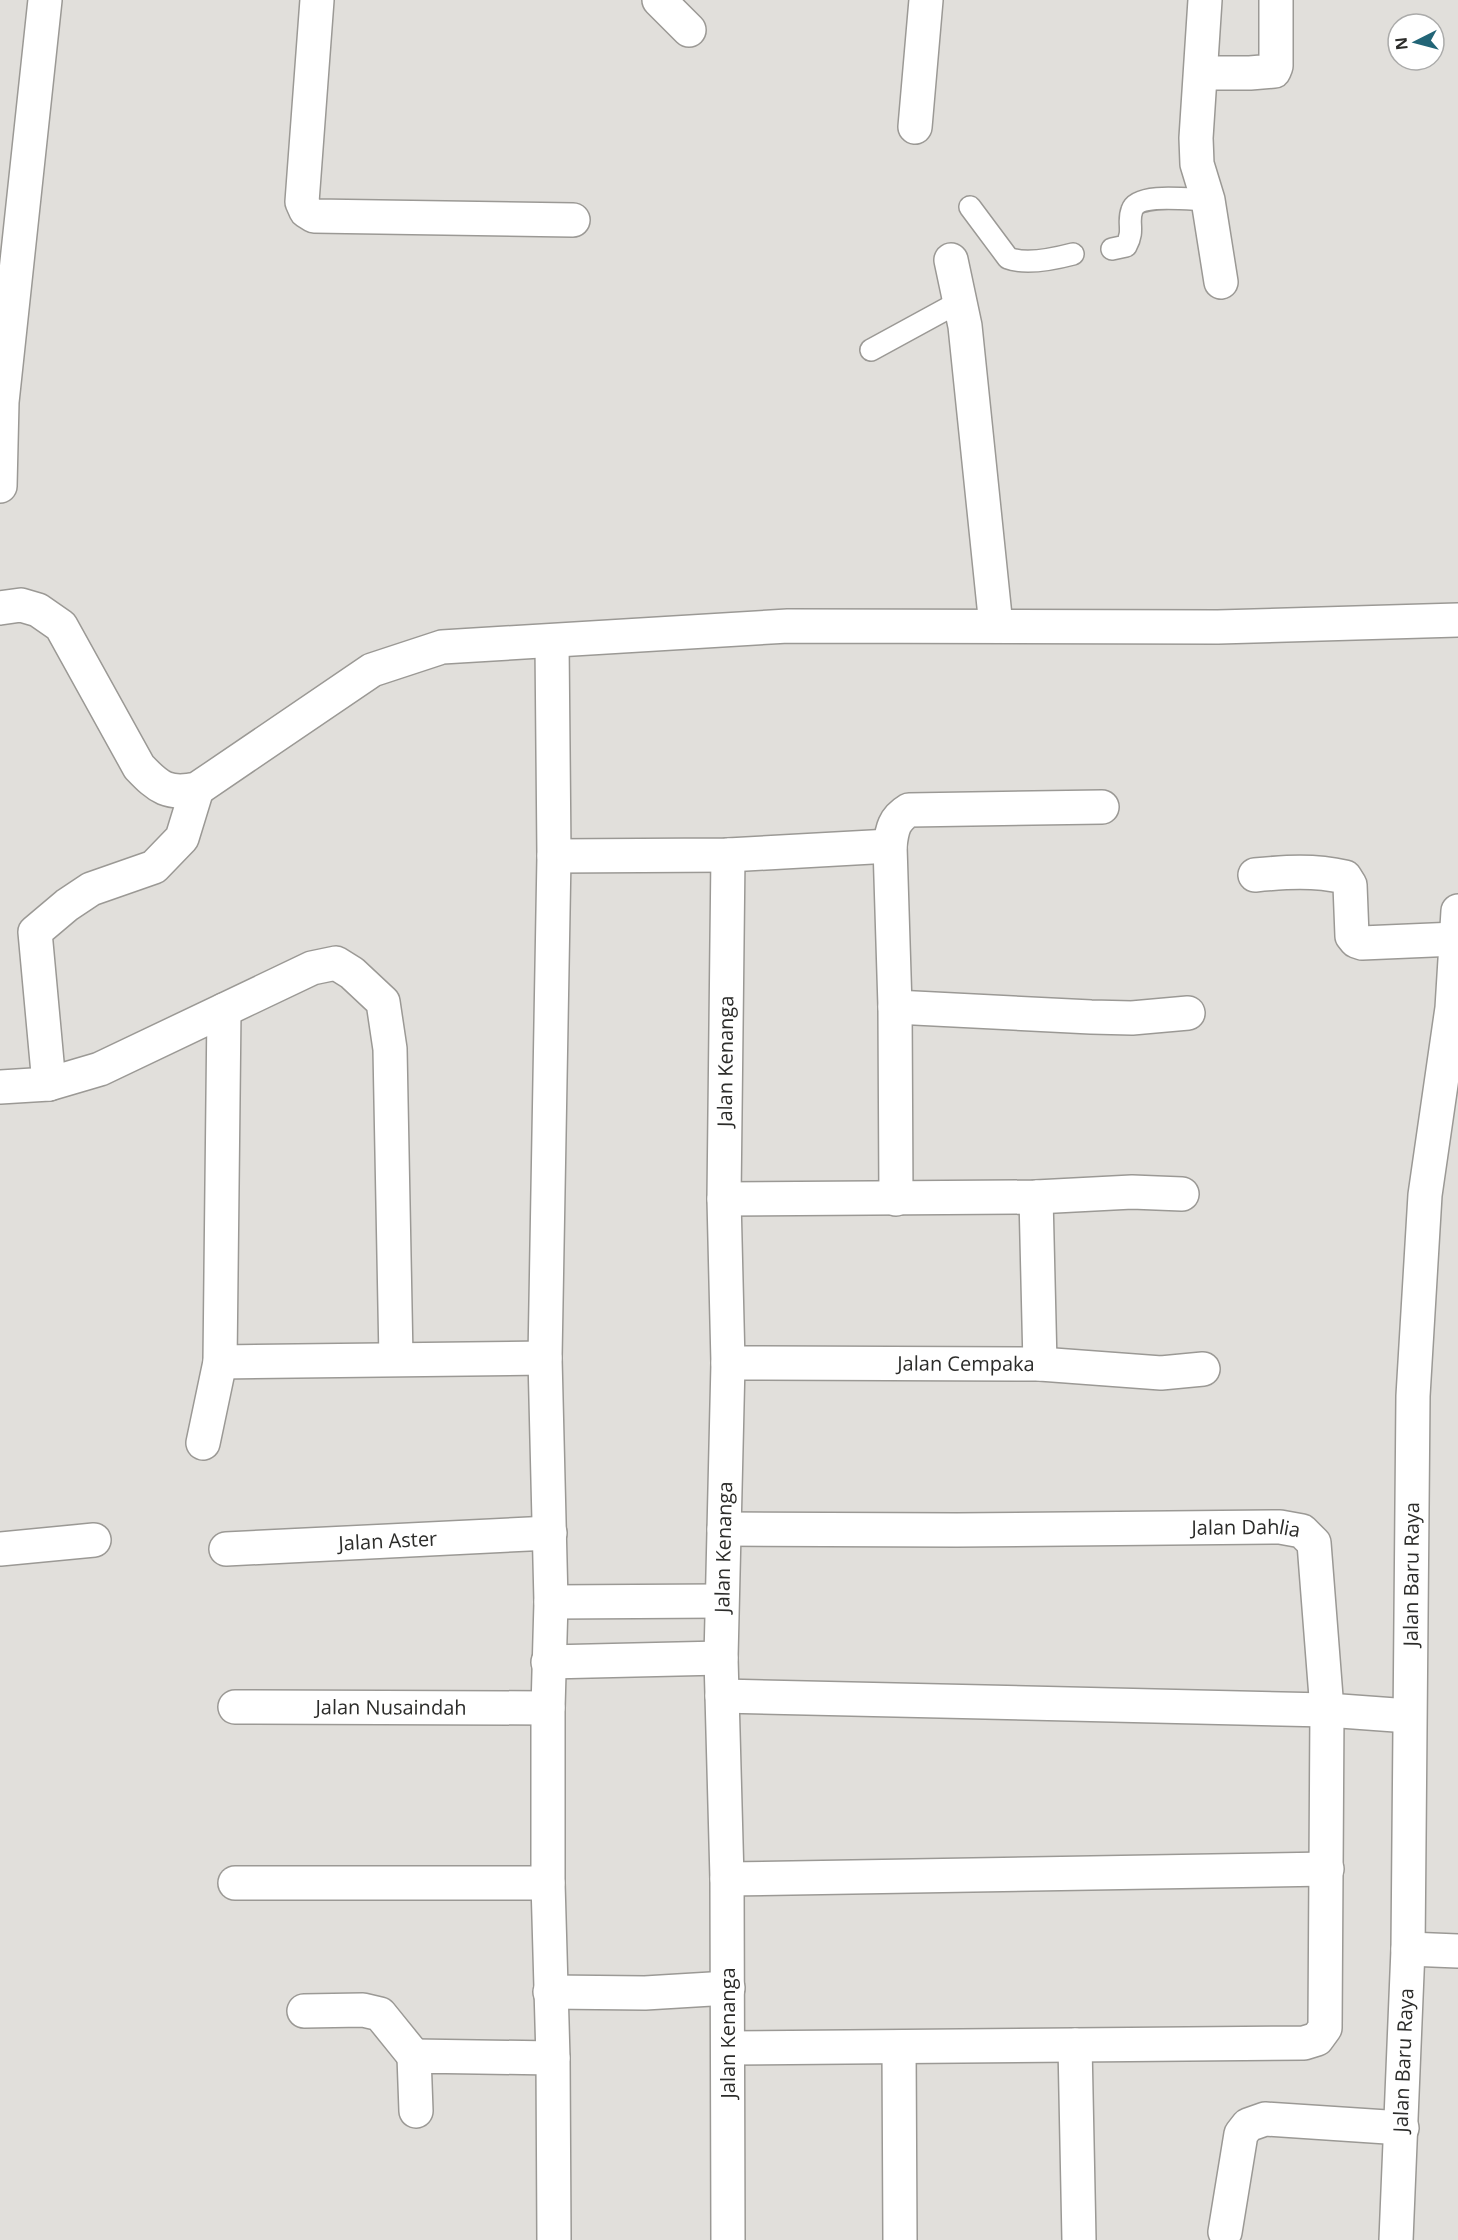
<svg xmlns="http://www.w3.org/2000/svg" width="1458" height="2240" viewBox="0 0 1458 2240" font-family="'Open Sans',sans-serif">
<rect width="100%" height="100%" fill="#e1dfdb"/>
<g fill="none" stroke-linecap="round" stroke-linejoin="round">
<defs>
<g id="service">
<path d="M970,207l38,51c18,7 46,1 65,-4"/>
<path d="M1112,249l14,-3c9,-16 1,-23 6,-36 6,-18 60,-10 76,-10"/>
<polyline points="871,350 959,302"/>
</g>
<g id="minor">
<polyline points="317,0 302,202 306,211 314,216 573,220"/>
<polyline points="659,0 689,30"/>
<polyline points="1205,0 1196,138 1197,164 1208,200 1221,282"/>
<polyline points="1201,73 1250,73 1274,71 1276,66 1276,0"/>
<polyline points="915,127 926,0"/>
<polyline points="951,260 965,326 996,626"/>
<polyline points="0,486 2,402 45,0"/>
<path d="M0,608l21,-3 17,5 23,16 78,141c20,21 29,28 58,22l175,-119 70,-23 346,-21 430,1 240,-7"/>
<polyline points="552,642 554,856 545,1358 551,1602 548,1708 548,1883 553,2058 554,2240"/>
<polyline points="554,856 728,855 890,846"/>
<path d="M1255,875c31,-3 59,-5 90,2l5,8 2,51 4,5 6,2 94,-4"/>
<polyline points="895,1007 1091,1017 1132,1018 1188,1013"/>
<polyline points="49,1084 35,932 67,905 91,889 154,867 182,838 197,789"/>
<polyline points="0,1087 49,1084 100,1069 312,968 336,963 352,973 383,1002 390,1049 396,1359"/>
<polyline points="1036,1197 1040,1364"/>
<polyline points="724,1199 1036,1197 1132,1192 1182,1194"/>
<path d="M896,1199l-1,-192 -5,-161c2,-17 4,-27 19,-36l193,-3"/>
<polyline points="220,1362 545,1358"/>
<path id="s1" d="M728,1363l312,1 121,9 42,-4"/>
<polyline points="203,1443 220,1362 224,1010"/>
<path id="s2" d="M724,1529l233,1 323,-3 22,4 12,12 13,167 -2,318 -8,11 -13,4 -576,5"/>
<polyline points="0,1549 94,1540"/>
<path id="s3" d="M226,1549l324,-16"/>
<polyline points="551,1602 721,1601"/>
<polyline points="548,1662 721,1658"/>
<polyline points="722,1696 1327,1710 1409,1716"/>
<path id="s4" d="M235,1707l313,1"/>
<polyline points="727,1879 1327,1869"/>
<polyline points="235,1883 548,1883"/>
<polyline points="1408,1949 1458,1951"/>
<polyline points="550,1992 645,1993 728,1988"/>
<polyline points="304,2011 363,2010 380,2014 414,2056"/>
<polyline points="1075,2045 1079,2240"/>
<polyline points="899,2047 900,2240"/>
<polyline points="416,2111 414,2056 553,2058"/>
<polyline points="1225,2232 1241,2134 1248,2125 1265,2119 1402,2128"/>
<path id="s5" d="M728,2240l-1,-361 -6,-221 7,-295 -4,-164 4,-344"/>
<path id="s6" d="M1396,2240l12,-291 5,-553 12,-201 27,-187 6,-97"/>
</g>
</defs>
<use href="#service" stroke="#9b9995" stroke-width="24"/>
<use href="#minor" stroke="#9b9995" stroke-width="36"/>
<use href="#service" stroke="#fff" stroke-width="21"/>
<use href="#minor" stroke="#fff" stroke-width="33"/>
</g>
<g text-anchor="middle" stroke-width="5" stroke-linejoin="round" paint-order="stroke">
<g font-size="20" fill="#2c2c2a" stroke="#fff">
<text dy="7" stroke="none"><textPath href="#s5" startOffset="1179">Jalan Kenanga</textPath></text>
<text dy="7" stroke="none"><textPath href="#s1" startOffset="238">Jalan Cempaka</textPath></text>
<text dy="7" stroke="none"><textPath href="#s2" startOffset="522">Jalan Dahlia</textPath></text>
<text dy="7" stroke="none"><textPath href="#s3" startOffset="162">Jalan Aster</textPath></text>
<text dy="7" stroke="none"><textPath href="#s5" startOffset="693">Jalan Kenanga</textPath></text>
<text dy="7" stroke="none"><textPath href="#s6" startOffset="666">Jalan Baru Raya</textPath></text>
<text dy="7" stroke="none"><textPath href="#s4" startOffset="156">Jalan Nusaindah</textPath></text>
<text transform="translate(728 2033) rotate(-90)" y="7">Jalan Kenanga</text>
<text dy="7" stroke="none"><textPath href="#s6" startOffset="180">Jalan Baru Raya</textPath></text>
</g>
</g>
<g transform="translate(1416 42) rotate(264)"><circle r="28" fill="#ffffff" stroke="#ababaa" stroke-width="1.5"/>
<path d="M0-4.5L10 22L0 15L-10 22Z" fill="#226577"/>
<text y="-9" font-size="16" font-weight="bold" text-anchor="middle" fill="#2c2c2a">N</text>
</g>
</svg>
